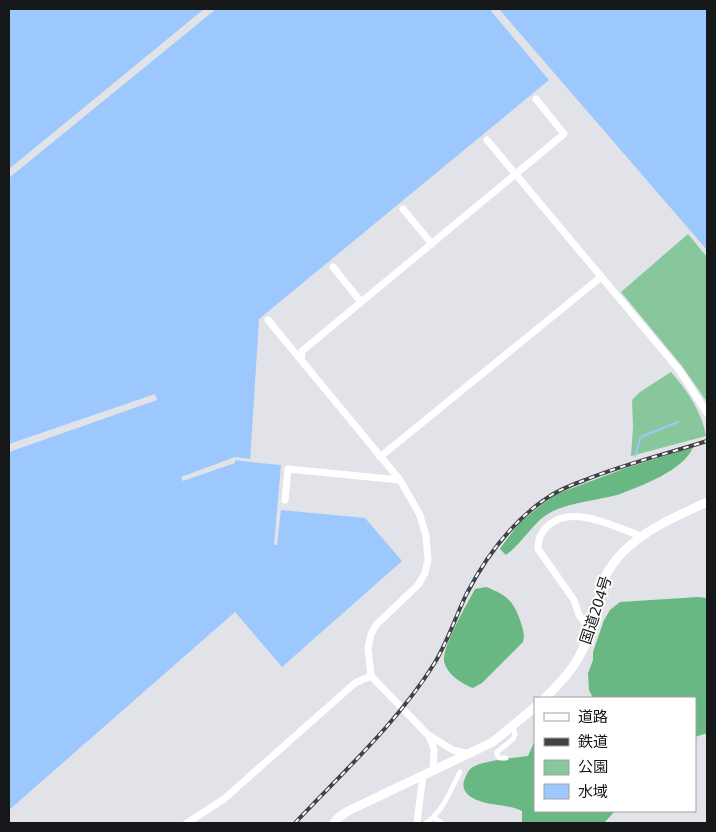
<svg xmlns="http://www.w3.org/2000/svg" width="716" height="832" viewBox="0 0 716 832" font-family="'Noto Sans','Noto Sans JP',sans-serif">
<rect width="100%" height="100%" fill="#e1e3e8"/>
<g fill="#87c79b">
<polygon points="688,234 707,257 707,402 682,366 621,292"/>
<path d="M671,372c16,18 31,40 35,64l-75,20 2,-29 -1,-27 8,-8z"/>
</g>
<g fill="#69b883">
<path d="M693,447c-8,23 -54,40 -76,48 -19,5 -47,8 -64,16 -20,10 -29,31 -47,44l-6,-6 1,-2 18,-24 35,-28 72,-27z"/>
<path d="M486,587c21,8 28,14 35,36 2,7 4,11 2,19l-41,41 -9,5c-11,-4 -28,-15 -29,-28 -1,-15 23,-56 31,-71z"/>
<polygon points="698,597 707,598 707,733 695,737 695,698 593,698 589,690 588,673 593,660 593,652 604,620 610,610 620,602"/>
<path d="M535,740v71h80l-11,12h-82v-12c-16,-8 -35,-4 -51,-14 -6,-4 -9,-10 -7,-16 2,-6 5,-13 11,-15 13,-6 38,-8 53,-10z"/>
</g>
<g fill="#9dc8fd">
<polygon points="9,9 493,9 491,11 549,80 259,319 250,462 281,465 274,545 277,545 281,510 365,518 402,561 282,667 235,612 9,810"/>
<polygon points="499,9 707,9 707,250"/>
</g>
<g fill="#e1e3e8">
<polygon points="204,9 216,9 9,178 9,169"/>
<polygon points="155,394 157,400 9,452 9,444"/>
<polygon points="235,457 250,459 250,462 235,460 235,463 183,481 181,477"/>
</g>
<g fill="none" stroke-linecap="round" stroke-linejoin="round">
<polyline stroke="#9dc8fd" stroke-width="2" points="635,456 640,439 643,436 678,422"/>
<g stroke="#fff" stroke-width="5">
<polyline points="506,758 500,758 497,755 497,752 513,739 515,734 513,727"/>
<polyline points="434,818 442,823"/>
<path d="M426,823c17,-11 25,-34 34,-51"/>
</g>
<g stroke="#fff" stroke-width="7">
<polyline points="487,140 680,371 707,413"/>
<polyline points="403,209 432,244"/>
<polyline points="333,267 361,302"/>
<polyline points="268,320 301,360"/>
<polyline points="380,457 601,277"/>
<polyline points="285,500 288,469 400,480"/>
<path d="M591,632l-12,-17 -5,-15 -36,-51c0,-10 3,-18 11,-24 23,-21 66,2 92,11"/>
<polyline points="430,736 453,750 469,754"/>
<polyline points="433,770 434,749 429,736 371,676 368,648 371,634 376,625 418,585 425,573 428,560 426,536 420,515 400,480 301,360 302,351 564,134 536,99"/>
<polyline points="187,823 224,799 355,683 371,676"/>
<polyline points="417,823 423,775"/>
</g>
<g stroke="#fff" stroke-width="9">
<path d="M545,698c28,-27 40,-45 50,-83 4,-14 6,-32 13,-44 22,-36 63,-52 99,-69"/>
<polyline points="334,823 338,818 348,811 493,742 535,707"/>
</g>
<defs>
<path id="rail" d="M295,823c48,-51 102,-100 139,-159 13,-21 21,-46 32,-69 19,-37 44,-71 78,-95 12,-9 27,-15 41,-20 40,-16 81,-26 122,-39"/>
</defs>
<use href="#rail" stroke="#414244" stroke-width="4"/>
<use href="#rail" stroke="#fff" stroke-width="2" stroke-dasharray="5.5" stroke-linecap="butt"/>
</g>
<g text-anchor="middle" stroke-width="4" stroke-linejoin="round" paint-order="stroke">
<g font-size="15" fill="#161718" stroke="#fff">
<text transform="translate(596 610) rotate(-72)" y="5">国道204号</text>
</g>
</g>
<rect width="716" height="832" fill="none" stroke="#161718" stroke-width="20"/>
<rect x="534" y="697" width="162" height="115" fill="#ffffff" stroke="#a2a2a3"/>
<rect x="544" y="713" width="25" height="8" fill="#ffffff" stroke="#a2a2a3"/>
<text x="578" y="722" font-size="15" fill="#161718">道路</text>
<rect x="544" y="738" width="25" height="8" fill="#414244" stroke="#a2a2a3"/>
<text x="578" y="747" font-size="15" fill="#161718">鉄道</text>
<rect x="544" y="760" width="25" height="15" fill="#87c79b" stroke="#a2a2a3"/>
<text x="578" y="772" font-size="15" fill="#161718">公園</text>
<rect x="544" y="784" width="25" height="15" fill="#9dc8fd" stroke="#a2a2a3"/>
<text x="578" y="797" font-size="15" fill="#161718">水域</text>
</svg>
